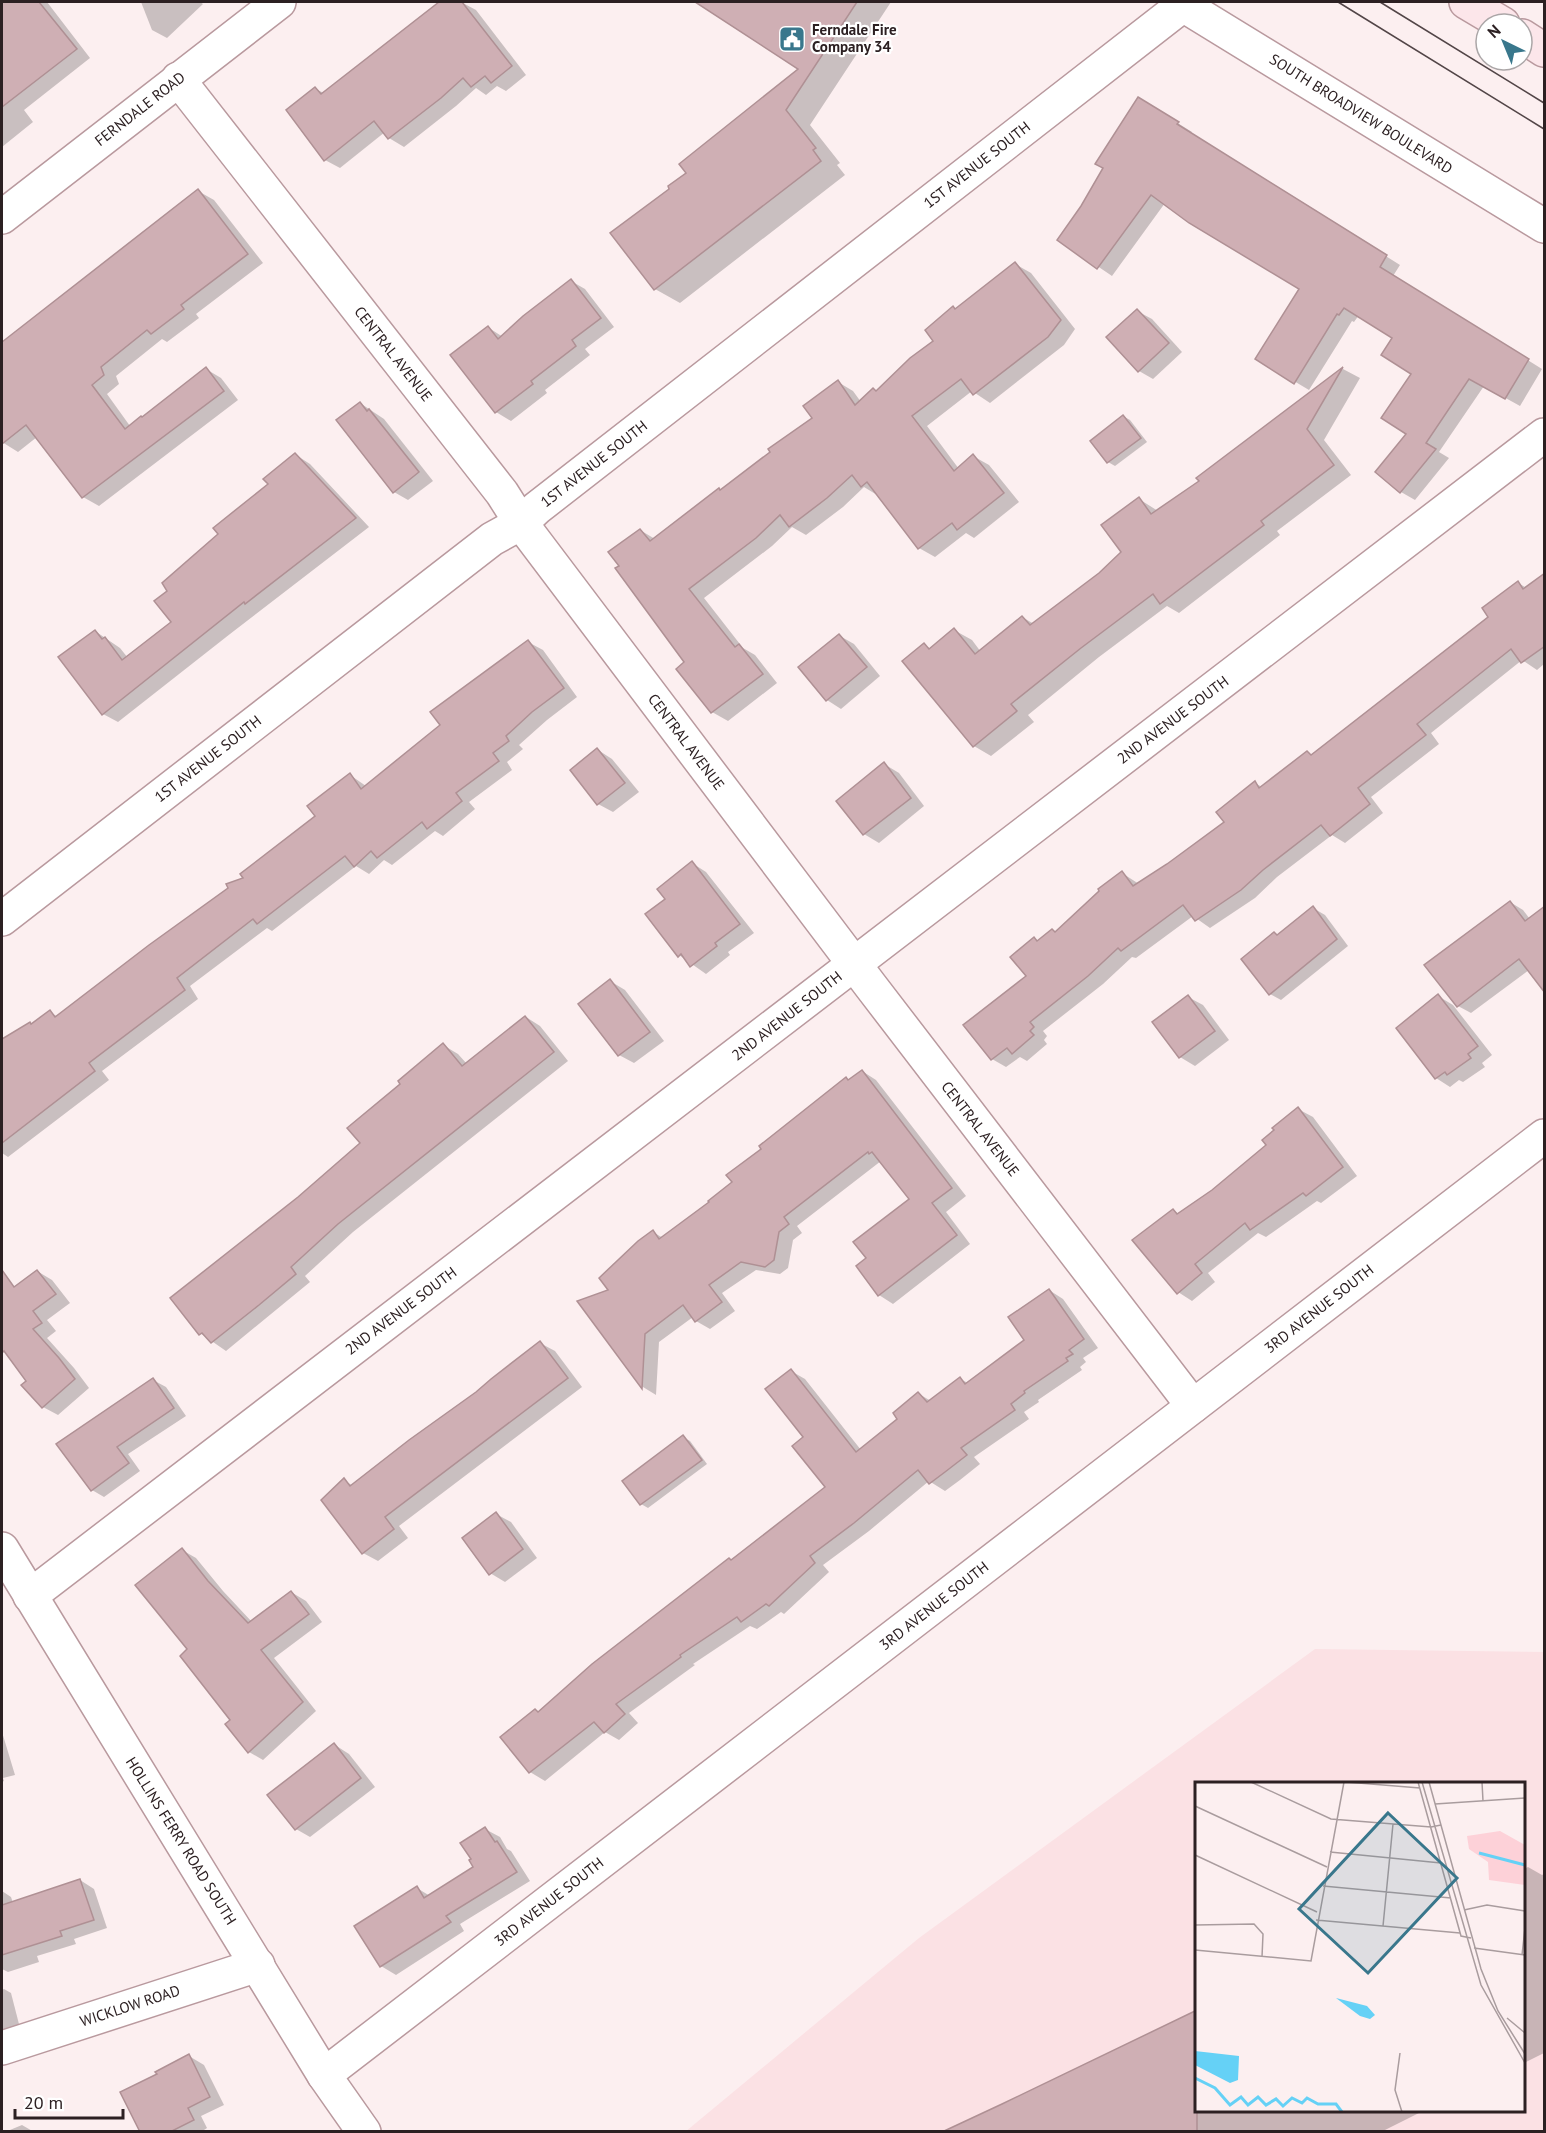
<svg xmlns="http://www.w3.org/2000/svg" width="1546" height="2133" viewBox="0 0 1546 2133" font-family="'PT Sans',sans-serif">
<rect width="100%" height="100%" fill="#fceff0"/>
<path fill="#fbe1e4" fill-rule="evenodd" d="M1315,1649l229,3v479l-859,1 234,-194zM1196,1784h328v326h-328z"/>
<g fill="#0003">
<polygon points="23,2 47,2 90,58 24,110 33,122 2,147 2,34 6,30 2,25 2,18"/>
<polygon points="141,2 200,2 203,4 167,38 152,30"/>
<polygon points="441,2 453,8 461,2 476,10 526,75 506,91 497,86 486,95 476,88 456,106 404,147 389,138 385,132 340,168 325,160 315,89 324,93"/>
<polygon points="698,2 891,2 810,125 840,163 837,165 845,175 680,303 655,289 671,189 800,69"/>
<polygon points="1152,107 1192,132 1190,133 1400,265 1393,276 1542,369 1520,406 1484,386 1439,452 1449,458 1415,500 1401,492 1377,471 1409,434 1414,374 1394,338 1359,315 1354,322 1352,321 1309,390 1257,359 1301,289 1165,203 1112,276 1059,240"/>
<polygon points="198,191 214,200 263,263 196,314 199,318 167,342 162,339 116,376 119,384 107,394 130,426 206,369 221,378 238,400 99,506 83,497 37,437 18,452 2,442 2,357"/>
<polygon points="1015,264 1031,273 1075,329 1064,345 990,403 972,391 927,426 959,469 973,456 989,465 1019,502 974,538 966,533 935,557 919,548 877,495 864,487 843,507 806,535 792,527 772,546 704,598 743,648 755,655 777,683 728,721 712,712 678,669 686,662 640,530 655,539 722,492 814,419 838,382 853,391 861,402 877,392 936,341 954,308 957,310"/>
<polygon points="571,281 585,289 614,327 585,349 590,355 545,390 547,393 511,421 496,412 453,356 489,328 503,337"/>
<polygon points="1137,311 1152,319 1182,352 1153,379 1139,371"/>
<polygon points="1343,369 1360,378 1324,440 1351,475 1277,531 1280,535 1179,613 1167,606 1099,657 1028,715 1034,722 991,756 974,746 924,645 931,649 954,630 972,640 981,652 1022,617 1034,624 1100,574 1123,552 1139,499 1158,511 1201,482 1199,478"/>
<polygon points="360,403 384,419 433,481 408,500 394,492"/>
<polygon points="1123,416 1130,420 1147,442 1115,466 1108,462 1092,442"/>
<polygon points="296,455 310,464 369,527 230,634 118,722 103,714 60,657 95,631 120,648 128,658 173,622 169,591 220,534 270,484"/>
<polygon points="1544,575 1544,664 1537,670 1522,660 1431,733 1439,744 1371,797 1383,813 1345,843 1332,835 1277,877 1255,898 1210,928 1193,916 1136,958 1132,957 1103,984 1043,1031 1047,1036 1044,1040 1047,1044 1027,1061 1020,1057 1006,1067 992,1059 1028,976 1035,939 1039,941 1056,933 1122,873 1139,884 1226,822 1255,783 1262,787 1308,753 1313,756 1490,617 1518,583 1527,588"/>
<polygon points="840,636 854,644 880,676 841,709 827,700"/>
<polygon points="528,642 543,650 577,697 547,720 519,745 523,749 507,762 512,770 469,802 475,809 443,836 435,831 392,865 384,860 369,874 356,866 272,931 267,928 190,986 198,999 102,1071 109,1080 8,1157 2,1153 2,1059 25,1041 50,1012 58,1017 246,879 317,816 350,775 366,786 442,725"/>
<polygon points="598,750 612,759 639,792 613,812 598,804"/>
<polygon points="884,764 899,773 924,806 879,843 864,834 838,801"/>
<polygon points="692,863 706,872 754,933 728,952 730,955 706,974 679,955 667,899"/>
<polygon points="1510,902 1523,910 1535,926 1529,970 1471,1013 1458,1006"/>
<polygon points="1313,908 1325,915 1348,946 1281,1000 1270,994"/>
<polygon points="610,981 625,990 664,1041 634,1063 619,1055"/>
<polygon points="1438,996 1453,1005 1492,1055 1482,1063 1485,1067 1463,1082 1459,1080 1450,1087 1436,1078"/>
<polygon points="1188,997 1203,1005 1229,1040 1195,1066 1180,1057 1154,1022"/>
<polygon points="526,1017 540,1026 568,1061 353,1232 305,1276 310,1282 226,1351 200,1333 299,1199 362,1143 402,1084 443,1045 458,1054 467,1064"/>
<polygon points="862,1071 876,1080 966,1196 946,1212 970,1244 893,1304 879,1295 868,1258 911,1199 881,1161 797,1226 802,1233 793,1240 788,1268 780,1274 756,1270 722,1293 735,1311 710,1329 696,1321 693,1317 659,1342 656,1395 643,1387 579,1301 610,1290 653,1232 663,1238 734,1183 763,1149 846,1078 850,1081"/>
<polygon points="1298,1109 1313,1117 1357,1176 1321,1203 1317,1201 1266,1237 1258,1233 1208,1273 1215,1282 1192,1301 1178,1292 1173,1210 1179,1214 1213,1191 1268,1145"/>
<polygon points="37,1271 52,1280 70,1303 47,1320 56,1331 47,1338 74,1368 89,1388 58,1415 43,1407 28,1381 2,1345 2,1298"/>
<polygon points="1049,1290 1063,1299 1098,1348 1083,1358 1086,1362 1080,1367 1082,1370 1038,1400 1039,1402 1024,1412 1029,1419 974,1457 980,1464 960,1480 945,1491 929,1481 869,1531 823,1565 829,1572 784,1614 781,1612 757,1629 750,1626 693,1664 695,1665 629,1713 638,1723 619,1740 605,1732 545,1781 530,1772 502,1737 539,1713 827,1487 805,1438 791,1371 805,1379 861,1450 899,1419 919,1394 931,1401 960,1379 968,1383 1026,1341"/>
<polygon points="540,1343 555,1351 582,1387 399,1526 408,1538 378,1561 363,1553 344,1480 353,1486 477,1394"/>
<polygon points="153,1380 166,1387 186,1416 128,1454 140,1471 104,1497 92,1490 58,1444"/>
<polygon points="683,1437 690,1441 707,1464 648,1508 641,1504"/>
<polygon points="496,1514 511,1522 537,1558 505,1582 490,1573"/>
<polygon points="182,1550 196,1558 223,1591 252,1622 291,1592 306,1601 322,1622 274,1658 316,1711 263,1760 249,1752 232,1720 189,1649"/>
<polygon points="2,1732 15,1775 3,1778 4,1781 2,1782"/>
<polygon points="335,1745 349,1754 375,1787 310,1837 296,1829"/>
<polygon points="485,1829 500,1837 507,1849 511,1851 530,1881 460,1924 464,1931 396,1975 381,1966 417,1888 430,1896 475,1868 473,1859"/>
<polygon points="1528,1867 1542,1875 1544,1874 1544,2053 1524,2063 1524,1869"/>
<polygon points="80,1880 94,1889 107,1928 74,1939 76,1944 37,1956 39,1962 8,1972 2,1969 2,1891 11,1897 13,1903"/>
<polygon points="4,1989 11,1993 20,2028 2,2035 2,1990"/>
<polygon points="189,2056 204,2065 224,2105 201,2116 207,2128 201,2132 141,2132 159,2075"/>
<polygon points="1196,2110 1425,2110 1381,2132 949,2132"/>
<polygon points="22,2125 34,2132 5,2132"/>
</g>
<g fill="#cfafb4" stroke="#af9094" stroke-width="1.5">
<polygon points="2,2 39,2 77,49 2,107"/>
<polygon points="439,2 462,2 512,66 491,83 485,76 471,87 463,78 441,98 388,139 374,121 324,161 286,110 315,87 321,94"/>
<polygon points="695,2 857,2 786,110 816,148 813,150 821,161 654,290 610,233 669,189 668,186 686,173 679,164 798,69"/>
<polygon points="1138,97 1179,122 1177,124 1387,255 1380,267 1529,359 1505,399 1469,379 1426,443 1436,449 1400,493 1375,472 1406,434 1381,418 1411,374 1381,355 1392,338 1344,308 1339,315 1337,314 1294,384 1255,359 1299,289 1189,223 1151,195 1097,269 1057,240 1081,206 1103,168 1095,164"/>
<polygon points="198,189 248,254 181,305 184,309 151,334 147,330 101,367 104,375 92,385 125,429 141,416 142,417 206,367 224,391 82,498 26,425 2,444 2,342"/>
<polygon points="1015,262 1061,320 1048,337 973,395 961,379 912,416 954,471 973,454 1004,493 957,530 952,523 918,549 867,482 861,487 852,475 827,498 789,527 780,515 756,538 689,589 735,647 739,644 763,674 711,713 676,669 684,662 615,568 619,566 608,552 640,529 650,541 719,488 720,490 770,452 768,449 812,418 803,406 838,380 855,405 873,388 876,391 910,358 933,341 925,330 953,306 955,309"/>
<polygon points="571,279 601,318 572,340 576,346 531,381 533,384 495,413 450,355 488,326 498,339 523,316"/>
<polygon points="1137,309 1169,343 1138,372 1106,337"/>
<polygon points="1343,367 1307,429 1334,465 1261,521 1264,525 1160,604 1153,594 1081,648 1011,704 1017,711 973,747 902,661 924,643 929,649 954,628 975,654 1022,616 1030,625 1099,573 1121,552 1101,525 1139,497 1151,514 1199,481 1196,478"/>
<polygon points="360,402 367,411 369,409 419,472 393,493 336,420"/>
<polygon points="1123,415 1141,438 1107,463 1090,441"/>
<polygon points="295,453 356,518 245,604 244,602 102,715 58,657 95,630 102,639 105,637 122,660 171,622 154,601 167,591 162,583 218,534 213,528 268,484 263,479"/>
<polygon points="1545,573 1545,646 1521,663 1511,649 1417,724 1426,735 1358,788 1370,804 1330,836 1321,825 1263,870 1241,890 1195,921 1183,905 1121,951 1118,948 1088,976 1030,1022 1034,1027 1030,1031 1034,1035 1012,1054 1007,1048 991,1060 963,1025 1026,976 1010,957 1034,937 1037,941 1052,929 1055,932 1099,891 1098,889 1122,871 1133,886 1167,864 1224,822 1216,812 1255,781 1259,788 1307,751 1311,755 1488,617 1482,608 1518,581 1523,589"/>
<polygon points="839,634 867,667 826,701 798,667"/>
<polygon points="528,640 564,688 532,712 506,736 509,741 493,753 499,761 456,793 462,801 427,829 422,822 377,858 371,851 354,867 345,856 257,924 253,919 177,978 185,990 89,1063 95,1071 2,1143 2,1039 30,1022 31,1024 50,1010 55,1017 149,945 228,888 226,884 243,878 240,874 315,816 307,806 350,773 361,789 440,725 430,712"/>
<polygon points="597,748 625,783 597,805 570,770"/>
<polygon points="884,762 911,798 863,835 836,801"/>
<polygon points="692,861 740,924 715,943 717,946 690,967 681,954 678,957 645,914 665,899 657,889"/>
<polygon points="1510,901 1525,921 1545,906 1545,993 1519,959 1457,1007 1424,965"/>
<polygon points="1313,906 1337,939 1269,995 1241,959 1274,932 1277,935"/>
<polygon points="610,979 650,1032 618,1056 578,1004"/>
<polygon points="1438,994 1478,1046 1468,1054 1471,1058 1447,1075 1445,1072 1435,1079 1396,1028"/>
<polygon points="1188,995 1215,1031 1179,1058 1152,1022"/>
<polygon points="525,1016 554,1052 338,1224 291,1267 296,1274 259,1305 211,1343 202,1333 199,1335 170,1298 298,1197 360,1143 347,1128 400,1084 398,1081 443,1043 462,1066"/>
<polygon points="862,1070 952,1188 932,1203 957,1235 878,1296 856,1266 866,1258 853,1242 909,1199 872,1152 869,1154 868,1152 784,1217 789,1224 779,1232 774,1260 765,1267 741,1262 709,1285 722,1302 695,1322 683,1305 645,1334 642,1389 577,1301 608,1290 599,1278 638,1241 653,1230 659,1239 709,1202 708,1201 732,1182 726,1175 761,1149 759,1146 846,1077 848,1080"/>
<polygon points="1298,1107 1343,1167 1306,1196 1303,1193 1250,1230 1245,1223 1195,1264 1202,1273 1177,1294 1132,1240 1173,1209 1177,1214 1212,1190 1266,1145 1262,1140 1274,1130 1272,1128"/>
<polygon points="2,1270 14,1287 37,1270 56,1294 33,1311 42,1323 33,1329 59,1358 75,1379 42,1408 21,1385 26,1381 4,1351 2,1353"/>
<polygon points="1049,1289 1084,1339 1069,1350 1073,1354 1066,1358 1068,1361 1024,1391 1025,1393 1011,1404 1015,1410 961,1448 967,1455 945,1472 929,1484 918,1470 854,1523 810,1556 815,1563 769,1606 766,1604 741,1622 737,1617 680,1655 681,1657 616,1704 625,1714 604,1733 594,1722 529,1773 500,1737 535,1709 538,1712 592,1664 729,1558 731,1560 825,1487 792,1446 803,1437 765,1389 791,1369 856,1452 897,1419 893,1413 918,1392 927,1402 960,1377 965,1384 1024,1340 1008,1317"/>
<polygon points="540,1341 568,1378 385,1517 394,1529 362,1554 321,1500 344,1478 350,1486 409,1440 476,1392 491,1379"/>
<polygon points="153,1378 174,1408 117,1447 129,1463 91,1491 56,1444"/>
<polygon points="683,1435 702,1460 640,1505 622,1481"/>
<polygon points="496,1512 523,1549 489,1575 462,1538"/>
<polygon points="182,1548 208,1581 248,1623 291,1591 309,1614 261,1650 303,1702 248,1753 225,1724 230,1720 180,1656 187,1649 135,1585"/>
<polygon points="334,1743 361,1778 295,1830 267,1795"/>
<polygon points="485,1827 495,1842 497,1841 517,1872 446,1916 451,1922 380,1967 354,1926 417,1886 424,1898 473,1867 469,1860 471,1859 460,1843"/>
<polygon points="80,1879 94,1920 60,1931 62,1936 2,1955 2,1905"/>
<polygon points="1197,2010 1197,2132 942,2132 1002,2104"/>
<polygon points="189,2054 210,2097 188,2108 194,2120 170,2132 140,2132 120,2092 157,2074 155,2072"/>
</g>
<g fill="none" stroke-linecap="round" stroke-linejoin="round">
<defs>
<g id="street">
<polyline points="1178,2 1544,226"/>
<polyline points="178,79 502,493 521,523 870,985 1193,1406"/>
<polyline points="2,217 279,2"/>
<polyline points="2,919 492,539 521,523 537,508 1183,5"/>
<polyline points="2,1549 324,2075 364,2132"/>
<polyline points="30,1596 1544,435"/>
<polyline points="2,2048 258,1965"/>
<polyline points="324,2075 1544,1136"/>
</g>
<g id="secondary">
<polyline points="1466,2 1503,24"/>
<polyline points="1522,36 1544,50"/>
</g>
</defs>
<use href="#street" stroke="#b9999e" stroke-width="36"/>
<use href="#secondary" stroke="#b9999e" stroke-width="36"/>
<use href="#street" stroke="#fff" stroke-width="33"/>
<use href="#secondary" stroke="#fce6ea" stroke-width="33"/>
<g stroke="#524547" stroke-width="1.5">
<polyline points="1338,2 1544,129"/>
<polyline points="1380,2 1544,103"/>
</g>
</g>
<defs>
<symbol id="civic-square" viewBox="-11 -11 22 22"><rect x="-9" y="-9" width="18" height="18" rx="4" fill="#39778c" stroke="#fff"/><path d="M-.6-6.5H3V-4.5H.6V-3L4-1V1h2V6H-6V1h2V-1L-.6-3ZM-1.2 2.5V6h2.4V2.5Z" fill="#fff"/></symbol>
</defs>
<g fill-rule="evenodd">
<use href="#civic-square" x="777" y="24" width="30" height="30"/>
</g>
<g text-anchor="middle" stroke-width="4.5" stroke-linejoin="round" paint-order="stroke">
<g font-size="15" font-weight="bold" fill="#2c2022" stroke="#fff" text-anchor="start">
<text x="812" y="35">Ferndale Fire<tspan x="812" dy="17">Company 34</tspan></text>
</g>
<g font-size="15" fill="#2c2022" stroke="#fff">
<text transform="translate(140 109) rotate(-38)" y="5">FERNDALE ROAD</text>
<text transform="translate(1361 114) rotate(32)" y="5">SOUTH BROADVIEW BOULEVARD</text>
<text transform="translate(977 165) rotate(-38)" y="5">1ST AVENUE SOUTH</text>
<text transform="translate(393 354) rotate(52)" y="5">CENTRAL AVENUE</text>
<text transform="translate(594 464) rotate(-38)" y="5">1ST AVENUE SOUTH</text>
<text transform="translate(1173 720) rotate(-37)" y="5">2ND AVENUE SOUTH</text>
<text transform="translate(686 742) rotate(53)" y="5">CENTRAL AVENUE</text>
<text transform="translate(208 759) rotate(-38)" y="5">1ST AVENUE SOUTH</text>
<text transform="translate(787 1016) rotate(-38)" y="5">2ND AVENUE SOUTH</text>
<text transform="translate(980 1129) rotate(52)" y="5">CENTRAL AVENUE</text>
<text transform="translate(1319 1309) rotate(-38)" y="5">3RD AVENUE SOUTH</text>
<text transform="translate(401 1311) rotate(-37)" y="5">2ND AVENUE SOUTH</text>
<text transform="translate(934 1606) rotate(-38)" y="5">3RD AVENUE SOUTH</text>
<text transform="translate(181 1841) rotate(58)" y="5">HOLLINS FERRY ROAD SOUTH</text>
<text transform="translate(549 1902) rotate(-38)" y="5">3RD AVENUE SOUTH</text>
<text transform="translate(130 2006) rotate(-18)" y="5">WICKLOW ROAD</text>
</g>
</g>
<g transform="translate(1195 1782)">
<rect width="330" height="330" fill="#fceff0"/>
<path d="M305,49l25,14v40l-36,-5 -1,-18 -19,-13 -2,-13z" fill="#fdd1d8"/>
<path d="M141,216l31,8 8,9 -5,4 -10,-3zM0,269l44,5 -1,24 -8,3 -35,-18z" fill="#65d1f6"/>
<path fill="none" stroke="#65d1f6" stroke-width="3" d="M284,71l46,12M0,296l20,10 15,17 11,-8 7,8 10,-8 8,8 10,-6 7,7 9,-8 10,5 5,-5 11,6h18l6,8"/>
<path fill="none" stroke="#a99c9e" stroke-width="1.5" d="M56,0l80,37 100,8 10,-2M151,0l74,6M223,0l43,154 10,2M227,0l59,203 44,78M234,0l52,187 17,42 27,43M287,0l1,19M240,22l90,-6M0,24l132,61M135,70l111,11M0,73l122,57M128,104l128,12M269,128l23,-5 38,6M121,138l144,13M0,143l59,-1 9,10 -1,23M188,144l10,-102M279,166l51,7M0,168l116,11 33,-179M327,173l3,-27M312,236l18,15M205,271l-5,37 7,22"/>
<path fill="#39778c" fill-opacity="0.15" stroke="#39778c" stroke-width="3" d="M193,31l69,65 -89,95 -69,-64z"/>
<rect width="330" height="330" fill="none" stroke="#2c2022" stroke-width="3"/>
</g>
<rect width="1546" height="2133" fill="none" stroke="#2c2022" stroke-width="6"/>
<g transform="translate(1504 42) rotate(317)"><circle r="28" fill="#ffffff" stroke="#aba6a7" stroke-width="1.5"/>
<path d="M0-4.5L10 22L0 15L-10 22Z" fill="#39778c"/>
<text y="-9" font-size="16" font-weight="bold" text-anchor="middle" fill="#2c2022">N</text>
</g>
<path d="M15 2109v9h108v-9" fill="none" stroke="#2c2022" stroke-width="3"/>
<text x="24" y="2109" font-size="18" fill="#2c2022" stroke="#ffffff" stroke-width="4.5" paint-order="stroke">20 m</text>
</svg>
